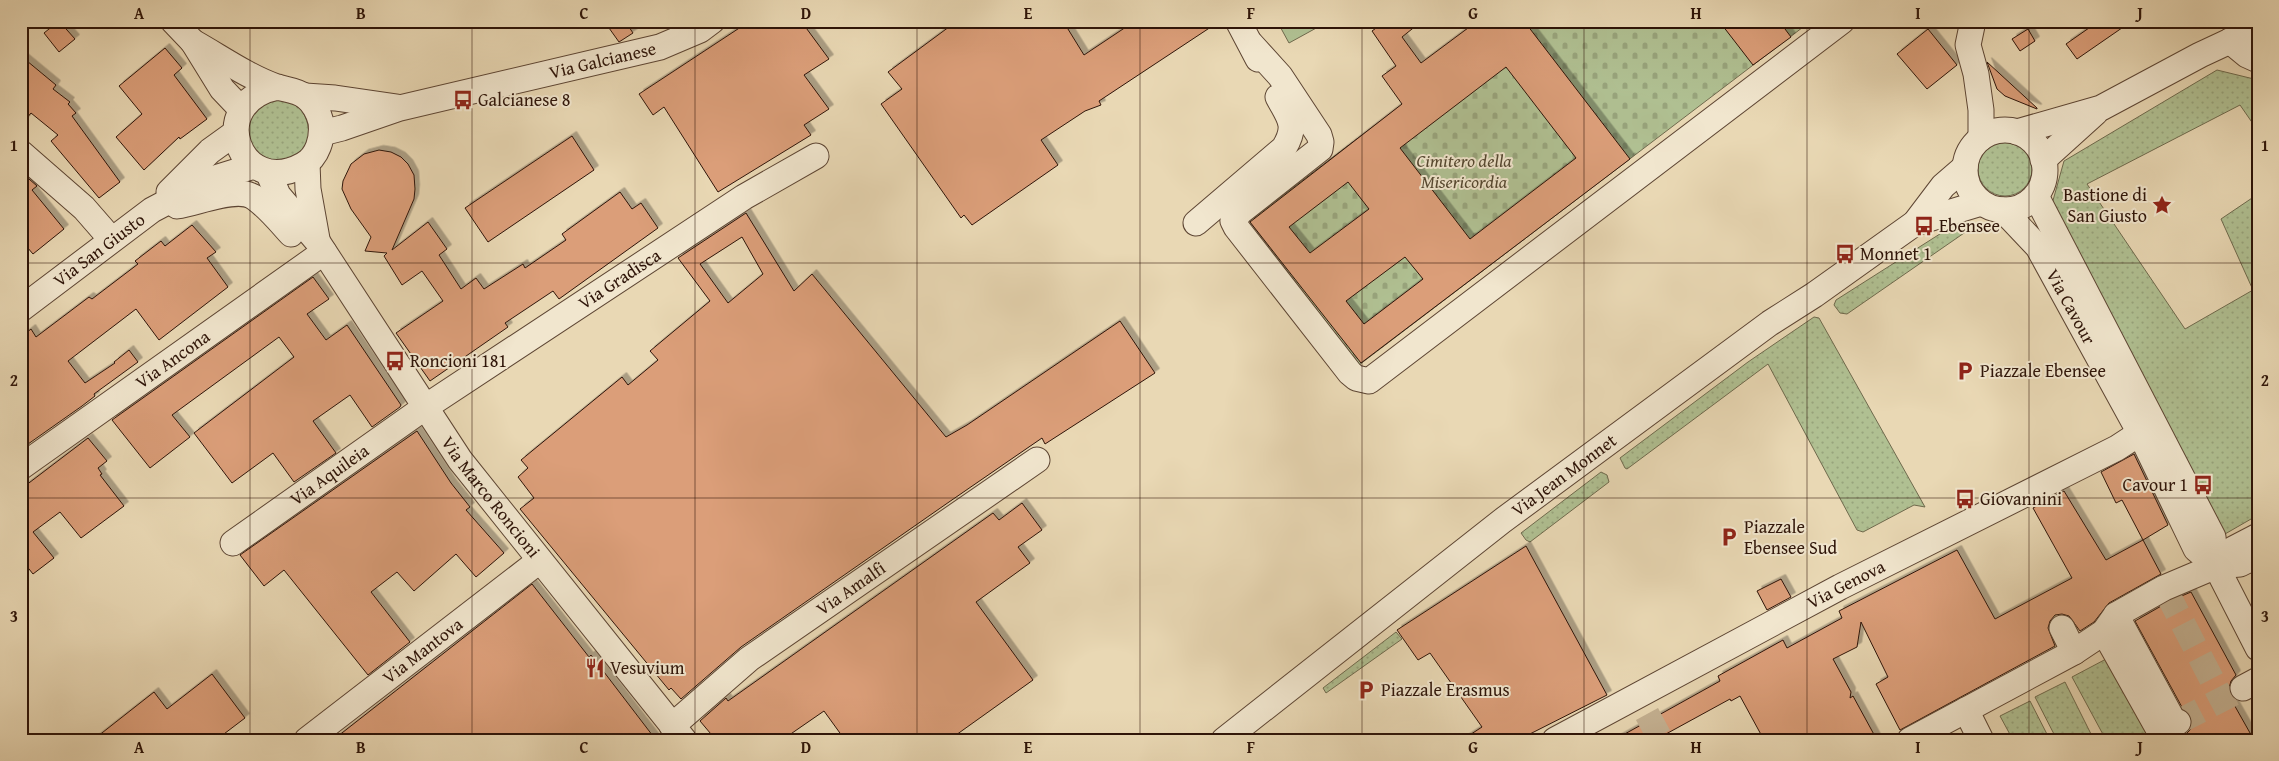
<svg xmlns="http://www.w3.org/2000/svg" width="2279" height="761" viewBox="0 0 2279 761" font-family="'Gentium Book Plus',serif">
<defs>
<pattern id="grass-dots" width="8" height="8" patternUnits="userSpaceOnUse" patternTransform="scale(1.25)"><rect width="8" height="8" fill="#b0c092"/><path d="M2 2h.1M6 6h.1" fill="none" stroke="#98a47c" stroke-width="1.8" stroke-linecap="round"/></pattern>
<pattern id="cemetery-stones" width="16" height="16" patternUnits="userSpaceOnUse" patternTransform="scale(1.25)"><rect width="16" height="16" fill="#b0c092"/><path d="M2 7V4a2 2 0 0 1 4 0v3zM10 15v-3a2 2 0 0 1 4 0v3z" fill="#98a47c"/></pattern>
<filter id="shadow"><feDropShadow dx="4.5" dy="-4.5" stdDeviation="0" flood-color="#0004"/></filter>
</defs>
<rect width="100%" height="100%" fill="#e9d8b4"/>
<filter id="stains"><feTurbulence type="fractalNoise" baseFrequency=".004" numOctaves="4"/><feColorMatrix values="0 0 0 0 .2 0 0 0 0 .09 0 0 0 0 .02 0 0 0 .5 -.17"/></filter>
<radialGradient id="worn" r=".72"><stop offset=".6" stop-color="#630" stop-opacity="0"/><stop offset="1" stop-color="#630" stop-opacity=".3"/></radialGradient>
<g fill="url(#grass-dots)" stroke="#6f6a4d">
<polygon points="2217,70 2258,80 2258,131 2240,105 2087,184 2185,329 2253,290 2221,219 2258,194 2258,515 2225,534 2052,204 2064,161"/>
<path d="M273,99c6,1 13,1 19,4 18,7 24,43 5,52 -8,4 -19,5 -27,7l-17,-10c-10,-35 -11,-32 20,-53z"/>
<circle cx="2005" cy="169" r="27"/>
<polygon points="1954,225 1967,231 1847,314 1840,313 1834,305 1836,300"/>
<polygon points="1814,317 1819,318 1925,507 1914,505 1863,532 1857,530 1768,364 1627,469 1625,468 1620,458 1748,362"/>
<polygon points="1601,472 1607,475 1609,482 1530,542 1526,540 1521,533"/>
<polygon points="1396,632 1402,639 1326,693 1323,688"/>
<polygon points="2108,658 2151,734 2123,740 2106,740 2072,677"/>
<polygon points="2065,682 2094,740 2057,740 2035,697"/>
<polygon points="2030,701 2050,740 2013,740 2000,716"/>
</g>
<polygon fill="url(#cemetery-stones)" stroke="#6f6a4d" points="1512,21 1811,21 1359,365 1249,221"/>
<polygon fill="#b0c092" stroke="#6f6a4d" points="1277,21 1329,21 1289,43"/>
<g fill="#db9e79" stroke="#2e1408" fill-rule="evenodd" filter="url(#shadow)">
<polygon points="59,21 75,39 59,52 44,33"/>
<polygon points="604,21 625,21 633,33 619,42"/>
<polygon points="750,21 801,21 829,59 804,75 829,109 804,125 811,135 718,192 664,107 653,115 639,94"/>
<polygon points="957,21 1063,21 1084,55 1135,21 1220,21 1099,101 1101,105 1085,111 1041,140 1058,165 972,225 964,215 961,218 881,104 902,89 888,72"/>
<path d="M1386,21h36l-20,16 19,26 47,-35 -5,-7h61l106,138 -269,204 -111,-141 152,-118 -20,-28 14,-10 -24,-35zM1506,67l70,91 -106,81 -70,-91zM1348,182l21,27 -59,44 -21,-26zM1405,257l18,22 -59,45 -18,-23z"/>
<polygon points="1719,21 1779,21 1791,37 1753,65"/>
<polygon points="2099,21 2132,21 2077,59 2066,44"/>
<polygon points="1928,29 1957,65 1927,89 1897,54"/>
<polygon points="2028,29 2035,41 2020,51 2012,39"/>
<polygon points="165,48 182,68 174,75 207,119 180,139 179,137 144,170 116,137 142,114 119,86"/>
<polygon points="21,56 56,85 53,89 70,102 68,104 76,113 72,116 120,182 99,198 51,141 58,135 31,113 21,125"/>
<polygon points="1987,62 2037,108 2037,109 2005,96 1997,89"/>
<polygon points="572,136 594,170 488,242 465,208"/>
<polygon points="379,150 391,152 401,157 408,164 414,175 415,189 414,199 392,250 428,222 447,249 439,255 461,289 476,278 484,289 523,264 525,268 566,240 562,234 620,192 632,209 641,203 658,228 559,299 553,291 505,323 508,327 430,381 396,333 443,301 422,271 402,285 384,256 387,253 365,251 371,237 351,209 342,189 343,181 351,164 364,154"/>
<polygon points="21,172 37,186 32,190 64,229 33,254 21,240"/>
<path d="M746,213l48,78 18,-17 134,163 21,-12 153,-104 35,52 -110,71 -3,-6 -93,64 -208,145 -60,52 -10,-11 -2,2 -149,-181 14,-11 -16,-21 10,-9 -7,-8 101,-83 6,8 30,-25 -8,-9 60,-50 -32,-43zM742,237l21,37 -35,29 -28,-39z"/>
<polygon points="192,225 216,252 207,258 228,287 159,340 136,309 68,361 85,383 115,363 114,362 129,350 138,362 94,394 95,396 82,406 21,449 21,337 31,329 36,337 89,297 92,299 138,264 135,261 161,241 165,246"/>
<polygon points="313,277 329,299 307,314 326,340 347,325 401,405 400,407 372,427 350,395 313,421 336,453 294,482 273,453 232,483 194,433 294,357 279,337 172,415 190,437 150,468 112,420"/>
<polygon points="417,431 451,483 470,507 466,510 504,553 476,577 456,554 414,591 397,572 371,592 410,642 368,675 284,570 264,586 240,555"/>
<polygon points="88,438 107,461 98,468 102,474 100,475 124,506 81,538 60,512 33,532 54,558 33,574 21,559 21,489"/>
<polygon points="2134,454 2168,525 2143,540 2122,500 2116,503 2101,472"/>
<polygon points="2064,491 2106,560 2143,540 2161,574 2109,603 2094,622 2080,631 2069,616 2062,614 2055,615 2050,621 2048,628 2055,646 1900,730 1876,684 1888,677 1861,622 1857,647 1833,659 1851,692 1850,698 1853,696 1877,740 1764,740 1740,696 1731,701 1730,699 1655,740 1614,740 1720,681 1718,676 1783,640 1787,648 1842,618 1839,611 1957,550 1995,619 2072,578 2033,508"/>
<polygon points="1022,503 1042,530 1018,547 1030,563 976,602 1033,680 949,740 845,740 824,711 782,740 716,740 700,721 726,698 728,701 993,513 999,520"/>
<polygon points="1526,546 1607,695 1518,740 1462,740 1482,727 1430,653 1418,660 1397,630"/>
<polygon points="1781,579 1791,597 1767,610 1757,591"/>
<polygon points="532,584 589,657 591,655 656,740 333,740"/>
<polygon points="2191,592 2236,675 2231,681 2229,688 2230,694 2235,700 2232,701 2254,740 2188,740 2185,735 2191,729 2192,723 2191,715 2183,709 2135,621 2170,601"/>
<polygon points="212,674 245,718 216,740 93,740 154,692 167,709"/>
</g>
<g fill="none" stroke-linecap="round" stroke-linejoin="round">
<g stroke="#c4b192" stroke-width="25" stroke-dasharray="25 12" stroke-linecap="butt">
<polyline points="2166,591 2222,699"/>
<polyline points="1647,714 1661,740"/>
<polyline points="2178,722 2238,691"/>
</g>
<defs>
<g id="minor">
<polyline points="173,21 193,42 222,89 241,109"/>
<polyline points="1238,21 1258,59"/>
<polyline points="1973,21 1968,45 1976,74 1981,110 1981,138"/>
<polyline points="2230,41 2247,55 2258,60"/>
<path d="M193,42c27,15 55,35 84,45 10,3 20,3 29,10 7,5 13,16 15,25 2,16 -3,35 -18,43 -63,35 -100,-63 -25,-78"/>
<polyline points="1251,44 1280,76 1319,135 1321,142 1320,149 1240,212 1233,221 1236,227 1350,373 1356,378 1369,381 1842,21"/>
<polyline points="305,96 335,98 397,107"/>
<circle cx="2005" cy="170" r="40"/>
<polyline points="2017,132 2101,108 2200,55 2230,41 2258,33"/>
<path id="s1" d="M322,133l20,-5 58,-20 260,-61 40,-17 12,-9"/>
<polyline points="21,153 84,208 111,239"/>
<polyline points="2043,160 2095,113"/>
<polyline points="307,163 308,189 317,239"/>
<path id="s2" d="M268,172l10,23 39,46 143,219 224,280"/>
<polyline points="169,192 210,151 235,133"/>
<polyline points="2036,196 2213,537 2216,566 2258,648"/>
<path d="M177,206c21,-3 61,-21 78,-8 14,10 25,24 36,36"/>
<path id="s3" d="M2003,210l35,37 102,186 56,116 20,17"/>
<path d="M1196,223l88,-75c14,-23 5,-30 -6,-51"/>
<polyline points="1915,223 1981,203"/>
<path id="s4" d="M21,309l131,-99 57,-30 45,-14"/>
<path id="s5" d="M21,467l303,-215"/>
<path id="s6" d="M233,543l191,-135 320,-211 72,-41"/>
<polyline points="2225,557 2233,549 2258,536"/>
<polyline points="2116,615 2175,724"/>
<polyline points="2062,628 2074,652"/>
<polyline points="2104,632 2160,732 2178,722"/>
<polyline points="2243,688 2258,680"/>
<polyline points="1966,710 1981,740"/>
<path id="s7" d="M672,726l77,-67 288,-199"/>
<path id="s8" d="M307,740l232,-179"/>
<path id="s9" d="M1224,740l278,-219 268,-198 44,-28 101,-72 28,-37 22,-19"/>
<path id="s10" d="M1555,740l285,-153 277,-139 23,-15"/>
<polyline points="1910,740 2074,652 2104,632 2116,615 2164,588 2216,566 2240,564 2258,555"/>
</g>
</defs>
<use href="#minor" stroke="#5d4533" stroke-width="27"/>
<use href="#minor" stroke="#f1e6ce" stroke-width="25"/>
</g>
<path fill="none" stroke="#2e1408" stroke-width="1" stroke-opacity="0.55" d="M250,21v719M472,21v719M695,21v719M917,21v719M1140,21v719M1362,21v719M1584,21v719M1807,21v719M2029,21v719M21,263h2237M21,498h2237"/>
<defs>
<symbol id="bus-bare" viewBox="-9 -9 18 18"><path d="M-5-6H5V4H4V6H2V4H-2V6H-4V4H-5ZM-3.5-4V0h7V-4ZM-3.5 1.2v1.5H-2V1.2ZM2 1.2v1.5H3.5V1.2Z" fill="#8f2418" stroke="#f1e6ce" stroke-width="2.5" paint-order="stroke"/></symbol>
<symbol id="sight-bare" viewBox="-9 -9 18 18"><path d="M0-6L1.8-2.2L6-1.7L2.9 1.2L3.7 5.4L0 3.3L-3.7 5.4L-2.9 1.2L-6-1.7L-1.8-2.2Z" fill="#8f2418" stroke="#f1e6ce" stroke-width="2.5" paint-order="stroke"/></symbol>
<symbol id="parking-bare" viewBox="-9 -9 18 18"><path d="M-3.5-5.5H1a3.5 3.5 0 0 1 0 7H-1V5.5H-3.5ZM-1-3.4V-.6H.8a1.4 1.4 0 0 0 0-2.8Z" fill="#8f2418" stroke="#f1e6ce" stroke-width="2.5" paint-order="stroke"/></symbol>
<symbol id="restaurant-bare" viewBox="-9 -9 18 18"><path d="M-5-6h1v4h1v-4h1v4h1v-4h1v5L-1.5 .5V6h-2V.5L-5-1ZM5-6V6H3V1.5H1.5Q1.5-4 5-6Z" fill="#8f2418" stroke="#f1e6ce" stroke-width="2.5" paint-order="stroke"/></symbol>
</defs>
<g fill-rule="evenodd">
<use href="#bus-bare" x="449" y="86" width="28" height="28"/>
<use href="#sight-bare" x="2148" y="191" width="28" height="28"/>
<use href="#bus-bare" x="1910" y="212" width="28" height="28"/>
<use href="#bus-bare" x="1831" y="240" width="28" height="28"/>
<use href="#bus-bare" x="381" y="347" width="28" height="28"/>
<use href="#parking-bare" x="1951" y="357" width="28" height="28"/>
<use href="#bus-bare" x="2189" y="471" width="28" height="28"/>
<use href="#bus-bare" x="1951" y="485" width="28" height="28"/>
<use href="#parking-bare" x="1715" y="523" width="28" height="28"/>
<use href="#restaurant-bare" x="581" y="654" width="28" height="28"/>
<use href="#parking-bare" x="1352" y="676" width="28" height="28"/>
</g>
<g text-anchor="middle" stroke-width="4" stroke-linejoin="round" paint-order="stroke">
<g font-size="18" fill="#2e1408" stroke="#f1e6ce">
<text dy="6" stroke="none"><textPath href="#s1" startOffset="290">Via Galcianese</textPath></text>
<text dy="6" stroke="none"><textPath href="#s4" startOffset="98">Via San Giusto</textPath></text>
<text dy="6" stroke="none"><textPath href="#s6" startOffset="468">Via Gradisca</textPath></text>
<text dy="6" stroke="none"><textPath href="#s3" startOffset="119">Via Cavour</textPath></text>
<text dy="6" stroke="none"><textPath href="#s5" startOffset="186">Via Ancona</textPath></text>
<text dy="6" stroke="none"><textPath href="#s9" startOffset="431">Via Jean Monnet</textPath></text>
<text dy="6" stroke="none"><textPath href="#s6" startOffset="118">Via Aquileia</textPath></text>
<text dy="6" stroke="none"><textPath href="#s2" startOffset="395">Via Marco Roncioni</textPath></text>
<text dy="6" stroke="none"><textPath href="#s10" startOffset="330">Via Genova</textPath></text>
<text dy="6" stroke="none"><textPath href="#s7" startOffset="226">Via Amalfi</textPath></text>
<text dy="6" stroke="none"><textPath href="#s8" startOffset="146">Via Mantova</textPath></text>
</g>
<g font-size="18" fill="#2e1408" stroke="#f1e6ce" text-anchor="start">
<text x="478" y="106">Galcianese 8</text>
<text x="2147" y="201" text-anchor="end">Bastione di<tspan x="2147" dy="21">San Giusto</tspan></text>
<text x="1939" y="232">Ebensee</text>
<text x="1860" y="260">Monnet 1</text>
<text x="410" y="367">Roncioni 181</text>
<text x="1980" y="377">Piazzale Ebensee</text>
<text x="2188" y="491" text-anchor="end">Cavour 1</text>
<text x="1980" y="505">Giovannini</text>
<text x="1744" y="533">Piazzale<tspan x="1744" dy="21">Ebensee Sud</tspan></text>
<text x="610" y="674">Vesuvium</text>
<text x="1381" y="696">Piazzale Erasmus</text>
</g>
<g font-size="18" font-style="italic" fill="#554831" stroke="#f1e6ce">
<text x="1464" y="167">Cimitero della<tspan x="1464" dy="21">Misericordia</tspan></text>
</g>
</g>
<rect width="2279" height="761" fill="none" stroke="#e9d8b4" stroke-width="55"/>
<rect x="28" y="28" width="2224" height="706" fill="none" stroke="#2e1408" stroke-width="2"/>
<g font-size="16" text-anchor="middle" font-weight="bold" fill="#2e1408">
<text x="139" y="19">A</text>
<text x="361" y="19">B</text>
<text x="584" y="19">C</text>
<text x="806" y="19">D</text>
<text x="1028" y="19">E</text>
<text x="1251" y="19">F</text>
<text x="1473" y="19">G</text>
<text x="1696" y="19">H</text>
<text x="1918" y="19">I</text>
<text x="2140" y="19">J</text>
<text x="14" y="151">1</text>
<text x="2265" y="151">1</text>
<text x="14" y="386">2</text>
<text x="2265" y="386">2</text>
<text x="14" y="622">3</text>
<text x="2265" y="622">3</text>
<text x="139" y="753">A</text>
<text x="361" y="753">B</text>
<text x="584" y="753">C</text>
<text x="806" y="753">D</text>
<text x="1028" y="753">E</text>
<text x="1251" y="753">F</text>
<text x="1473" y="753">G</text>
<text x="1696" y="753">H</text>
<text x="1918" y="753">I</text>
<text x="2140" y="753">J</text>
</g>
<rect width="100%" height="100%" filter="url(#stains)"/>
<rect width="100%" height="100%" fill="url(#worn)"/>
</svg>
